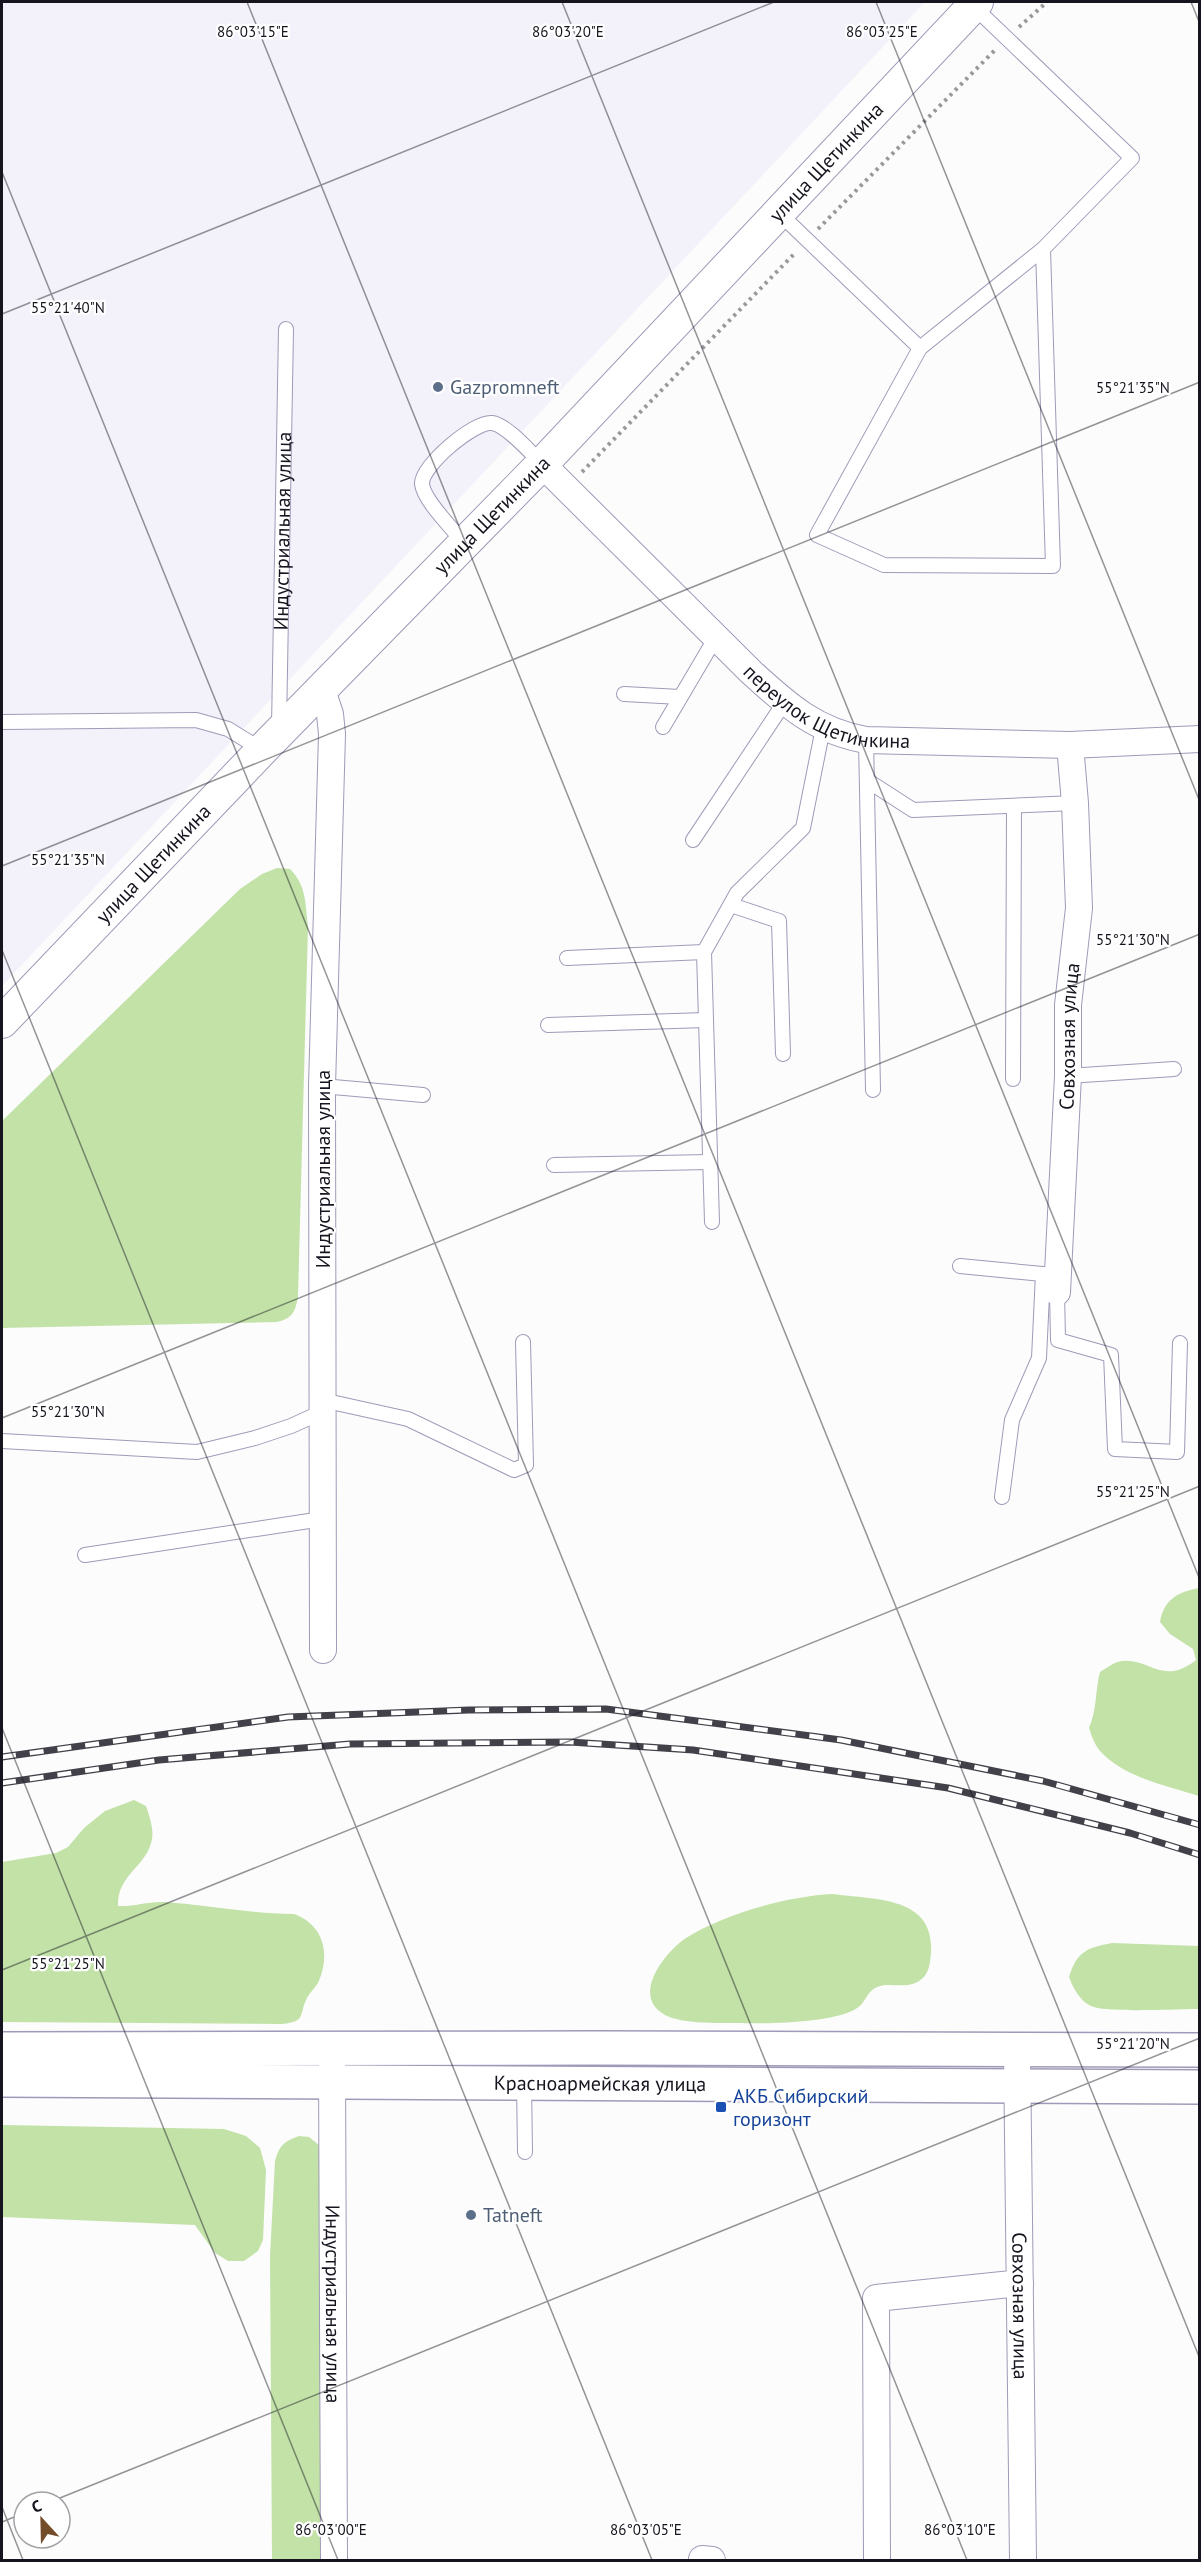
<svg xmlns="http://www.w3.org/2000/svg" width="1201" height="2562" viewBox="0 0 1201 2562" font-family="'PT Sans',sans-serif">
<rect width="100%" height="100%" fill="#fcfcfc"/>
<polygon fill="#f3f2fa" points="2,2 925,2 2,986"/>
<g fill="#c2e2a8">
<path d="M277,868l13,1c17,17 15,35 18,57l-10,371c-3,15 -5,21 -21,25l-275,6v-207l238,-232 22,-15z"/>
<path d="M1199,1588h1l-1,208c-31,-10 -73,-18 -97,-43 -7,-7 -10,-16 -13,-25 8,-18 6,-37 11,-56 5,-3 12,-8 17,-10 31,-8 44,26 79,-2l-3,-11 -23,-15 -10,-12c4,-23 18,-30 39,-34z"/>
<path d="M134,1800l12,6c3,9 8,23 6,33 -5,28 -35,35 -34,67 16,1 30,-5 46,-4 44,3 87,12 130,12 30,11 37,40 24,69 -3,5 -8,9 -11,15 -9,18 0,23 -25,26l-280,-2v-160l54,-9 12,-6 16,-19 21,-17z"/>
<path d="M833,1894c40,6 102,1 98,59 -1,11 -2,22 -12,28 -14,9 -31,0 -44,7 -9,5 -10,17 -21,22 -26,13 -87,14 -117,13 -19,0 -55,1 -72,-8 -35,-19 0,-63 21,-77 38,-24 102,-42 147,-44z"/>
<path d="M1112,1943l87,3v63c-19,0 -95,4 -108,-3 -11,-5 -18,-18 -22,-29 8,-26 18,-29 43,-34z"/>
<polygon points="2,2125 224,2129 246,2136 260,2148 266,2170 263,2240 258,2251 244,2261 228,2261 215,2253 195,2225 2,2217"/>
<path d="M299,2136l10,1 11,9 4,107 -3,307h-49l-2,-304 5,-95c4,-15 9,-20 24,-25z"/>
</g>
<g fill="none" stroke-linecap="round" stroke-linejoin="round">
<defs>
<g id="service">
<polyline points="973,6 1132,158 1043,249 920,348 817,535 884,565 1053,566 1043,249"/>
<polyline points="778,212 920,348"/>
<path d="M465,544c-11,-14 -41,-43 -43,-60 -1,-18 52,-63 70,-61 15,2 39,30 50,41"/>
<polyline points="624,694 680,697"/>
<polyline points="2,722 196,720 228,729 262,750"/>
<path id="s1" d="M279,727l7,-398"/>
<polyline points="663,727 716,637"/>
<polyline points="866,740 873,1090"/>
<polyline points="868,781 913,810 1075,803"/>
<polyline points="693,840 784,703"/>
<polyline points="731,905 779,921 783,1054"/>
<polyline points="567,958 704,952"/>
<polyline points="548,1025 706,1020"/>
<polyline points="1068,1076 1174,1069"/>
<polyline points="1013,1079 1014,807"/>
<polyline points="322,1086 423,1095"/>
<polyline points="554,1165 710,1162"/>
<polyline points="712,1222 704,952 737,893 803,828 823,728"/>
<polyline points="960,1266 1053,1275"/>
<polyline points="1057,1292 1058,1340 1111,1355 1115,1449 1177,1452 1180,1343"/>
<polyline points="322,1400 408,1419 514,1470 526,1465 523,1342"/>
<polyline points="2,1441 197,1452 255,1438 291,1426 322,1412"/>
<polyline points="1002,1497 1012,1420 1039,1358 1043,1274"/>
<polyline points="85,1555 322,1519"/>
<polyline points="524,2083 525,2152"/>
</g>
<g id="minor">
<path id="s2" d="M542,464l209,208c37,34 65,59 115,68l204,5 130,-6"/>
<polyline points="322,690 330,714 332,734 322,1086 323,1650"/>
<path id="s3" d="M1057,1292l11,-216v-71l11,-97 -4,-105 -5,-58"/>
<path id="s4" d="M1017,2051l6,509"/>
<path id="s5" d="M332,2064l2,496"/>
<polyline points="702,2559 712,2560"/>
<polyline points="877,2560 876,2298 1020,2283"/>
</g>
<g id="tertiary">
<path id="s6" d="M2,1022l260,-272 280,-286 435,-462"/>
</g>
<g id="primary">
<polyline points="2,2049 595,2048 1200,2050"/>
<path id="s7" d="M2,2080l1198,7"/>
</g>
</defs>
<use href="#service" stroke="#9f9ab8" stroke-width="16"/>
<use href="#minor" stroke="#9f9ab8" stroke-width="28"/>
<use href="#tertiary" stroke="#9f9ab8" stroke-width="34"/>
<use href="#primary" stroke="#9f9ab8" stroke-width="36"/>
<g stroke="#99989c" stroke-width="4" stroke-dasharray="3 4.5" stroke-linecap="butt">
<polyline points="1019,27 1047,2"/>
<polyline points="818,229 996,49"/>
<polyline points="582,472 796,252"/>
</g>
<use href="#service" stroke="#fff" stroke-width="14"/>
<use href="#minor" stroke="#fff" stroke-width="26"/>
<use href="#tertiary" stroke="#fff" stroke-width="32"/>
<use href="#primary" stroke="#fff" stroke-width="33"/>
<defs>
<g id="rail">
<polyline points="2,1757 288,1717 469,1710 606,1709 841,1740 1043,1781 1200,1825"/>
<polyline points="2,1783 159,1760 350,1744 570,1742 693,1750 948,1788 1130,1833 1200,1855"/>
</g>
</defs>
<use href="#rail" stroke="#424149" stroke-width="7"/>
<use href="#rail" stroke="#fff" stroke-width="4.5" stroke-dasharray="14" stroke-linecap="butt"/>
</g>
<path fill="none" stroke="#16141e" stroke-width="1.5" stroke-opacity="0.45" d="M247,2l953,2357M562,2l638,1578M876,2l324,800M1191,2l9,22M2,172l965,2388M2,314l772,-312M2,866l1198,-484M2,950l650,1610M2,1418l1198,-484M2,1728l336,832M2,1970l1198,-484M50,2502l1150,-464M2,2507l21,53M2,2522l22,-9"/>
<g fill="#5c6f8a" stroke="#fff" stroke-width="2">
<circle cx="438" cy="387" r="6"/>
<circle cx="471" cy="2215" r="6"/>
</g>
<rect fill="#1a4fb4" stroke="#fff" stroke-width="2" x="715" y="2101" width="12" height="12" rx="3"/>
<g text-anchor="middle" stroke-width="4.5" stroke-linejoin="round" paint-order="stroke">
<g font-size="20" fill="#16141e" stroke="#fff">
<text dy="7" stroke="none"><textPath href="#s6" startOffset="1191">улица Щетинкина</textPath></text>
<text dy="7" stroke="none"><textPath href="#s6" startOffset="705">улица Щетинкина</textPath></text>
<text dy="7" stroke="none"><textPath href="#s1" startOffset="196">Индустриальная улица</textPath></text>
<text dy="7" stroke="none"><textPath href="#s2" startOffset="382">переулок Щетинкина</textPath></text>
<text dy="7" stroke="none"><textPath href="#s6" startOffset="219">улица Щетинкина</textPath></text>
<text dy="7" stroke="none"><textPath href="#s3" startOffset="256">Совхозная улица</textPath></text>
<text transform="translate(323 1169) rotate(-90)" y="7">Индустриальная улица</text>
<text dy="7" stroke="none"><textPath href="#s7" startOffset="598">Красноармейская улица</textPath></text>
<text dy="7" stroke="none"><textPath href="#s5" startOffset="240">Индустриальная улица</textPath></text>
<text dy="7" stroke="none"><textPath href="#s4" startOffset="255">Совхозная улица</textPath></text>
</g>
<g font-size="20" fill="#4e5e75" stroke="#fff" text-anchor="start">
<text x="450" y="394">Gazpromneft</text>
<text x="483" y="2222">Tatneft</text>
</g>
<g font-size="20" fill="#164399" stroke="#fff" text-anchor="start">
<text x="733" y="2103">АКБ Сибирский<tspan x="733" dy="23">горизонт</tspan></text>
</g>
</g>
<g font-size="15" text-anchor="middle" fill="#16141e" stroke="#fff" stroke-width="4.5" stroke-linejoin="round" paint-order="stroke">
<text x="253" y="37">86°03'15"E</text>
<text x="568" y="37">86°03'20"E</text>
<text x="882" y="37">86°03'25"E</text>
<text x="68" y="313">55°21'40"N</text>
<text x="1133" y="393">55°21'35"N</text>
<text x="68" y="865">55°21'35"N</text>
<text x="1133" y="945">55°21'30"N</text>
<text x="68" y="1417">55°21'30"N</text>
<text x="1133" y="1497">55°21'25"N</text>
<text x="68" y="1969">55°21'25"N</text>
<text x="1133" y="2049">55°21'20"N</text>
<text x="331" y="2535">86°03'00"E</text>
<text x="646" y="2535">86°03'05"E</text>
<text x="960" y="2535">86°03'10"E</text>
</g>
<rect width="1201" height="2562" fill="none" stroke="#16141e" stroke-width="6"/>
<g transform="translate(42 2520) rotate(338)"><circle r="28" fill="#ffffff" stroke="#a2a1a5" stroke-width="1.5"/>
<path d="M0-4.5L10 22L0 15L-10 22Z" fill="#734c2a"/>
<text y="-9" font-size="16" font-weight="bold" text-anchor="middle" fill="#16141e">С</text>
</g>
</svg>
